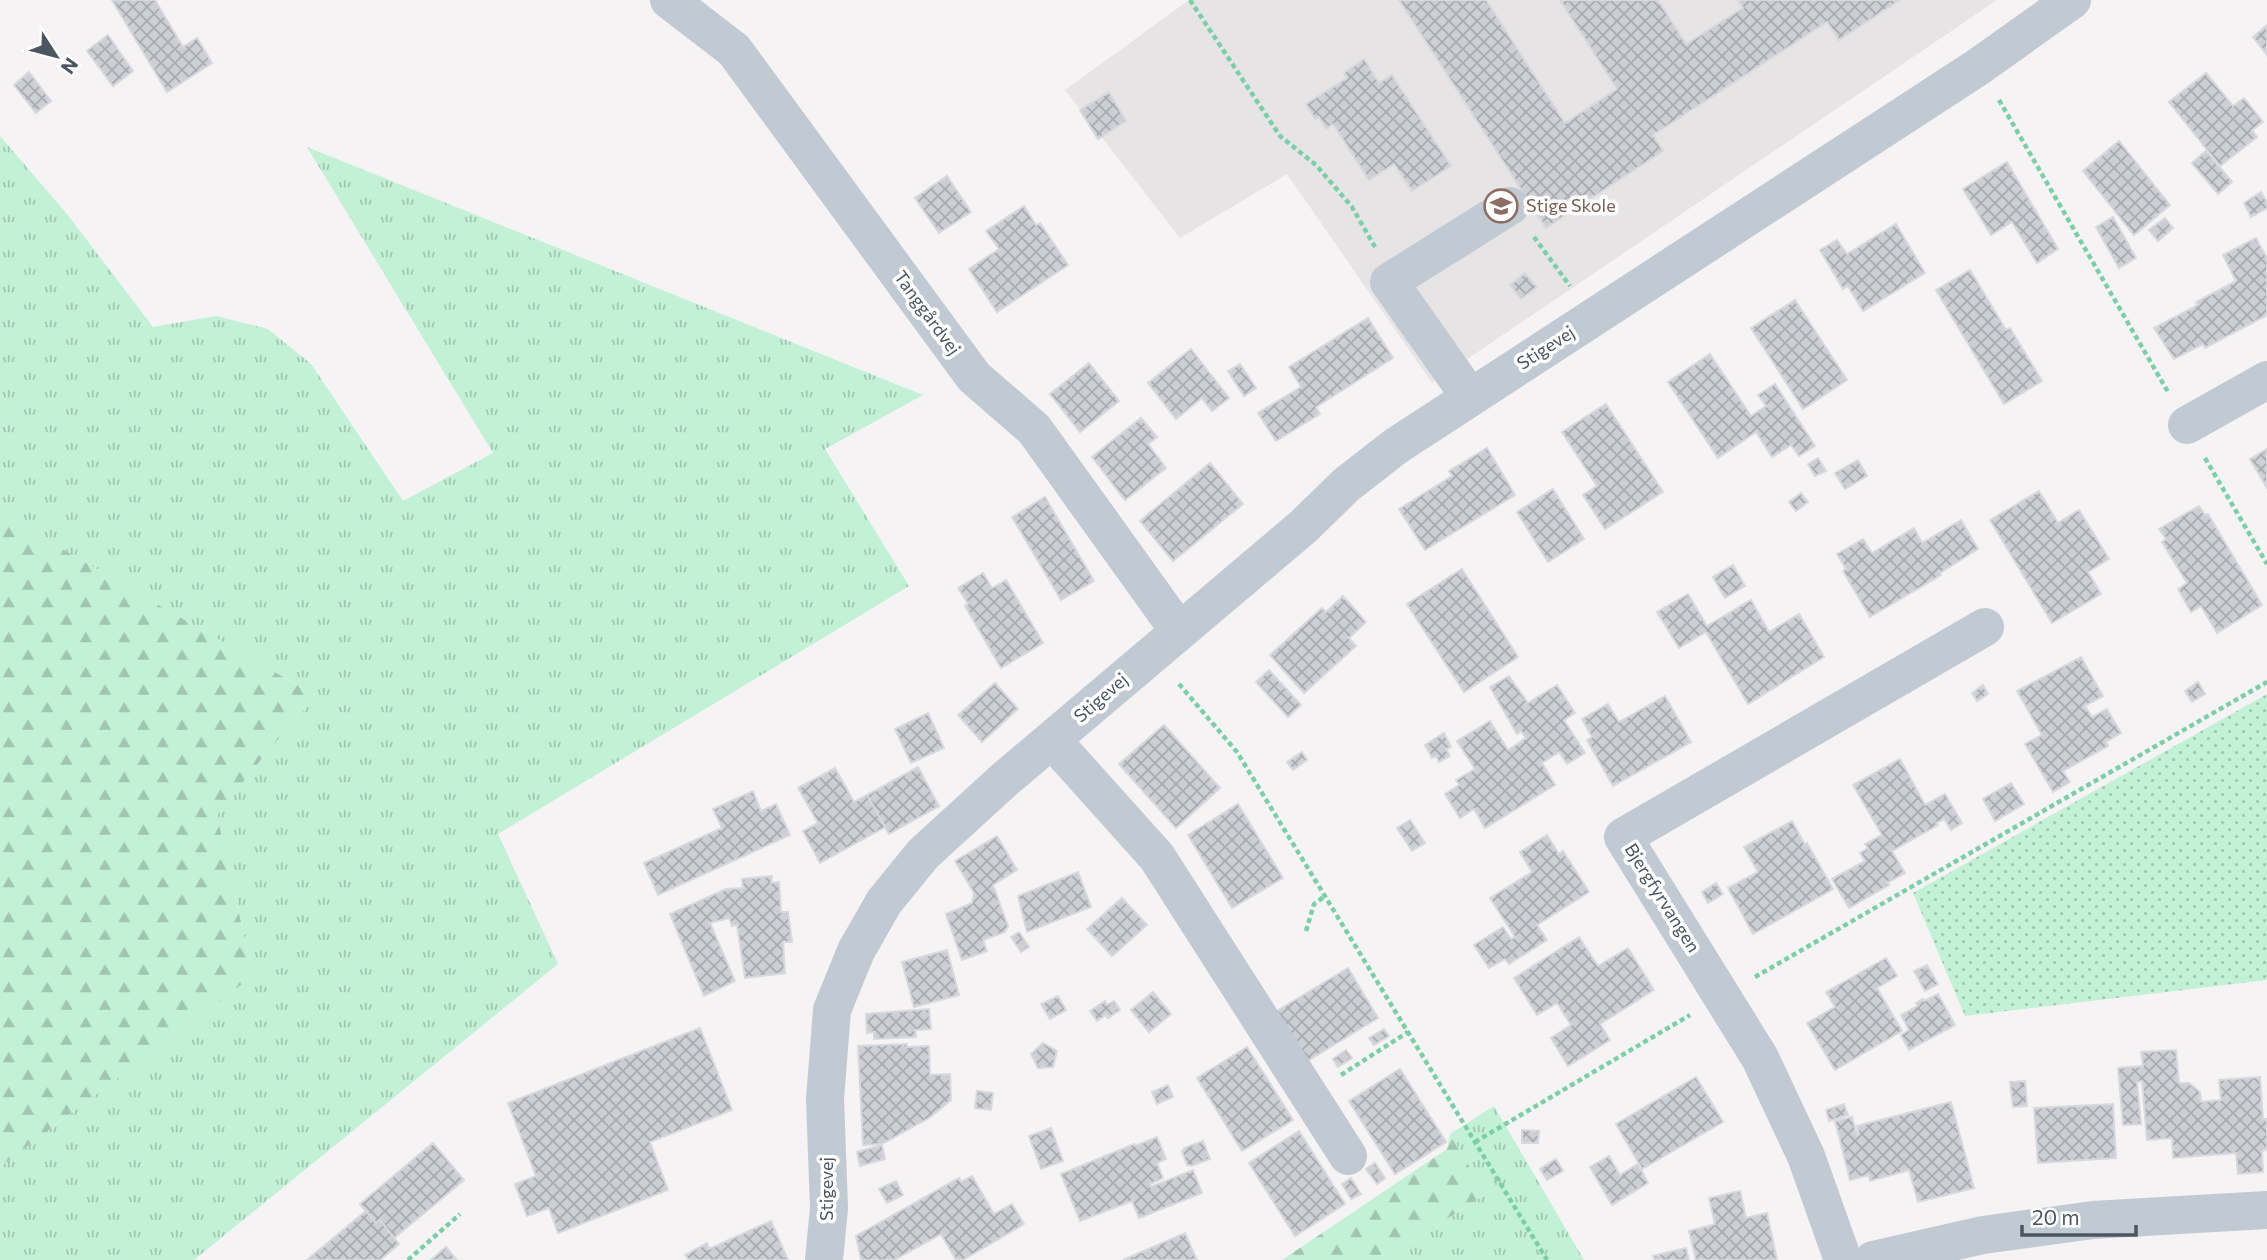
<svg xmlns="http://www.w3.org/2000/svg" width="2267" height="1260" viewBox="0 0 2267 1260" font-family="Commissioner,sans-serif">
<defs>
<pattern id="grass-tufts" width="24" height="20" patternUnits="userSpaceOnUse" patternTransform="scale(1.75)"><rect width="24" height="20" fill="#c3f1d5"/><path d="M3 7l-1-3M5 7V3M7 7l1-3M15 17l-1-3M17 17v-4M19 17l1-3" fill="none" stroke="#a0c6b0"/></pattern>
<pattern id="forest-firs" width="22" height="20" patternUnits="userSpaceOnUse" patternTransform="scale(1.75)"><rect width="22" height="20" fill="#c3f1d5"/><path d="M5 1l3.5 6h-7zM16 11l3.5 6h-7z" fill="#a0c6b0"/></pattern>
<pattern id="park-dots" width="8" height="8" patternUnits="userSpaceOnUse" patternTransform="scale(1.75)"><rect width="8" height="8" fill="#c3f1d5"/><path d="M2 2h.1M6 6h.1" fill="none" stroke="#a0c6b0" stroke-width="1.8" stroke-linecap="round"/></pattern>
<pattern id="building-cross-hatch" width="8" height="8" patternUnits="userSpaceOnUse" patternTransform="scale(1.75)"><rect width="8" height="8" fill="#cdcfd5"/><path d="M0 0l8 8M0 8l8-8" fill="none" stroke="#a8abb0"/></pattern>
</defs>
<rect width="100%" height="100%" fill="#f5f3f3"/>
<polygon fill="#e6e4e5" points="1189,0 1997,0 1432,383 1287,174 1180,238 1065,90"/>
<g fill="url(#grass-tufts)">
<polygon points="0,136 67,214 153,327 216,316 268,329 311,364 403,501 493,453 307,147 923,395 825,449 909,586 498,834 558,964 194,1260 0,1260 0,1167 253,976 217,815 268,751 316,696 0,513"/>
<polygon points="1494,1106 1584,1260 1383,1260 1486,1194 1450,1134"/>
</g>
<g fill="url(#forest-firs)">
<polygon points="0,513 316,696 268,751 217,815 253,976 0,1167"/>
<polygon points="1450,1134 1486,1194 1383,1260 1282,1260 1447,1149"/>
</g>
<polygon fill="url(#park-dots)" points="2267,694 2267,980 1965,1016 1913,893"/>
<g fill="url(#building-cross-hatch)" stroke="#d7d9de" stroke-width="2">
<polygon points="112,0 155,0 183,47 197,38 212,63 167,92"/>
<polygon points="1399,0 1486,0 1565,123 1617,89 1560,0 1658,0 1686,44 1743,8 1738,0 1900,0 1839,40 1827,22 1653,135 1663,151 1546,228"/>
<polygon points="2267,25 2267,55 2253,37"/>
<polygon points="108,35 133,71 113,86 87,51"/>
<polygon points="1364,59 1379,83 1392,75 1451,166 1412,191 1394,164 1369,180 1333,124 1326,129 1319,117 1315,119 1306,104 1347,78 1344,73"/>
<polygon points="29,72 51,101 36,113 14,85"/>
<polygon points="2206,73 2233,106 2244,98 2263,122 2252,130 2257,137 2220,166 2169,102"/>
<polygon points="1109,92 1126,121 1098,139 1080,110"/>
<polygon points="2119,141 2170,205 2134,235 2083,171"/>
<polygon points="2206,151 2232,182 2218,194 2192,163"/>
<polygon points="2007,162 2058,249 2037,263 2012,222 1991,235 1963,189"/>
<polygon points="947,176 971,212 939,233 915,198"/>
<polygon points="2261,192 2267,202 2267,208 2251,217 2244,203"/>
<polygon points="1024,206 1036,225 1040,223 1068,265 997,312 969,269 999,249 986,231"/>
<polygon points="2113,217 2136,258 2119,268 2096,227"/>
<polygon points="2165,218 2173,228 2158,241 2149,230"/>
<polygon points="1896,224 1925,273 1863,311 1848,286 1843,289 1820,250 1837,240 1847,254"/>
<polygon points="2256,238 2267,258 2267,315 2205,348 2203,344 2174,359 2154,328 2198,305 2196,302 2236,281 2223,255"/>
<polygon points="1970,270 2006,330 2010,328 2042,381 2004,404 1936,290"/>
<polygon points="1525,273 1537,287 1521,299 1510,285"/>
<polygon points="1795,300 1847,380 1803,409 1751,328"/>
<polygon points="1368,318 1393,358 1316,407 1320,414 1276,441 1258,413 1301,387 1289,367"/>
<polygon points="1191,349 1229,398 1212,411 1202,398 1176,419 1148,383"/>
<polygon points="1710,354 1751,416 1766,406 1758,395 1775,384 1815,446 1799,456 1791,445 1772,457 1756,432 1718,458 1668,382"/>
<polygon points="1089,363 1119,401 1080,432 1050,394"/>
<polygon points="1240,364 1256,388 1244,396 1228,371"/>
<polygon points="1606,404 1663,492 1605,529 1583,495 1597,486 1562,432"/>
<polygon points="1141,418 1157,437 1148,444 1166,468 1125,500 1092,457"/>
<polygon points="1487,448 1515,495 1425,550 1399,509 1452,476 1449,471"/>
<polygon points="2267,449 2267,488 2250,459"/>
<polygon points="1818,458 1826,471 1815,476 1808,464"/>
<polygon points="1858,460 1867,476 1845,489 1835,473"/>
<polygon points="1210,463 1243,504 1173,561 1140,521"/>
<polygon points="1553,489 1584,539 1548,562 1517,512"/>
<polygon points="2039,491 2058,523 2079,510 2109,559 2088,572 2101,594 2052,623 1990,520"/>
<polygon points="1801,493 1808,502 1796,511 1789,502"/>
<polygon points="1045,497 1094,581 1061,600 1012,517"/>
<polygon points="2199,506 2205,515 2208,514 2262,605 2217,633 2201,606 2191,612 2178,589 2187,583 2162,542 2166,539 2159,529"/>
<polygon points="1961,520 1978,549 1940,573 1941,575 1870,617 1843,571 1846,569 1837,554 1863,539 1872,553 1914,528 1922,543"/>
<polygon points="1733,565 1745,586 1725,598 1713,577"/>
<polygon points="1462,569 1518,657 1464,692 1407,604"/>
<polygon points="983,573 992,588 1006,580 1043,643 1001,668 965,606 968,604 958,588"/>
<polygon points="1688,594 1707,626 1751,600 1769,632 1799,614 1824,657 1748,704 1706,632 1679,648 1657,612"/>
<polygon points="1343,596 1366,622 1349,638 1356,646 1304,693 1270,655 1322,608 1326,612"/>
<polygon points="2081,657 2103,696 2085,706 2092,717 2107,709 2121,733 2106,742 2108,746 2063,771 2070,782 2053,792 2025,744 2042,735 2017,691"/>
<polygon points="1269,670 1301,705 1288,717 1256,682"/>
<polygon points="1509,676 1528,703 1557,685 1575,713 1564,720 1585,753 1567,764 1559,752 1542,763 1555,785 1485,828 1474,809 1460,818 1445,794 1459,785 1456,780 1475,769 1457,741 1490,721 1508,750 1526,738 1521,731 1517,734 1490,687"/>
<polygon points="2198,682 2205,694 2192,702 2185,691"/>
<polygon points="995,683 1018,709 982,742 958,715"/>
<polygon points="1983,685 1988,694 1977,701 1972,693"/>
<polygon points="1665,696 1691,742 1613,786 1587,740 1592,737 1582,719 1608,704 1619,722"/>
<polygon points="928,713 944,748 911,763 895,729"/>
<polygon points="1164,725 1220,788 1176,828 1119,764"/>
<polygon points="1444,733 1451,747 1446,749 1450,756 1439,762 1436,756 1432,758 1425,745"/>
<polygon points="1302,752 1307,760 1293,770 1287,762"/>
<polygon points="1900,759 1925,805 1945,794 1962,823 1951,830 1944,819 1936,823 1938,825 1892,851 1905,873 1887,883 1889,885 1849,908 1832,879 1865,861 1860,853 1868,848 1865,844 1882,835 1853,785"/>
<polygon points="918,767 939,806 889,834 867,795"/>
<polygon points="835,768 854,802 867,795 885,827 820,863 803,831 818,823 798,788"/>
<polygon points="2011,783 2024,804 1995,821 1983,799"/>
<polygon points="753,791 761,811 776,804 790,835 658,895 644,863 722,828 713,809"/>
<polygon points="1238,804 1283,878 1232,908 1188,835"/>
<polygon points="1410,820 1425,843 1412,851 1397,828"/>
<polygon points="1792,821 1805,845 1807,843 1833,889 1753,934 1728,888 1758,872 1744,847"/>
<polygon points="1547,835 1559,854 1563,851 1589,892 1537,925 1547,940 1509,964 1505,959 1489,968 1474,945 1503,927 1511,939 1515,937 1490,898 1532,872 1520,852"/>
<polygon points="997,836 1017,870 993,885 1008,926 1005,932 983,940 987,951 962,960 946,914 972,903 974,893 955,861"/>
<polygon points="1078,872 1091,907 1027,932 1018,896"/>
<polygon points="772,876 771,883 779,882 781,912 788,912 792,942 783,942 785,973 745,978 737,925 732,926 729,918 710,923 735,981 704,996 670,914 726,889 743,888 742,879"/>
<polygon points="1716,883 1723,894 1708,903 1702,892"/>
<polygon points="1122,898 1147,925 1112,956 1087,929"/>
<polygon points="1019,932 1029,947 1021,952 1011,937"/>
<polygon points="1579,937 1598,966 1628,948 1654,990 1600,1024 1610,1040 1568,1066 1551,1038 1571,1025 1557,1003 1537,1015 1514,978"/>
<polygon points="947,950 959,995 914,1007 902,962"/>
<polygon points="1886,958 1897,976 1877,988 1902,1031 1835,1070 1807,1023 1835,1007 1826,992"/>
<polygon points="1927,965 1938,984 1925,991 1914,971"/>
<polygon points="1348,968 1378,1018 1306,1062 1275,1012"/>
<polygon points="1153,992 1171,1014 1149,1032 1131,1010"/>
<polygon points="1938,994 1955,1025 1909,1050 1901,1035 1909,1030 1901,1015 1918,1006 1916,1003 1923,999 1924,1001"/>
<polygon points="1058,996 1066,1010 1050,1019 1041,1004"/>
<polygon points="1105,1001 1107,1005 1114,1001 1120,1010 1108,1018 1106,1015 1097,1021 1090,1011"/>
<polygon points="929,1009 931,1029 915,1030 916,1037 874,1039 874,1032 867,1033 866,1014"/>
<polygon points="700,1028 732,1110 650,1142 668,1190 558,1233 549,1208 527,1216 515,1184 536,1176 508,1103"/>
<polygon points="1384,1029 1389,1036 1374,1045 1369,1038"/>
<polygon points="1043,1043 1057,1051 1053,1067 1038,1068 1031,1054"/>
<polygon points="907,1044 907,1047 929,1046 930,1075 950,1074 951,1100 929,1118 882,1144 863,1145 858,1046"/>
<polygon points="1247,1047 1293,1120 1242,1151 1197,1078"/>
<polygon points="1346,1050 1352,1058 1338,1067 1333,1059"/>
<polygon points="2176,1050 2179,1083 2189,1083 2200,1092 2201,1102 2221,1100 2219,1080 2260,1077 2263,1119 2267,1119 2267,1149 2262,1151 2263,1172 2238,1174 2236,1153 2173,1158 2172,1138 2147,1140 2142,1081 2137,1082 2141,1124 2123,1125 2118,1068 2143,1066 2141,1052"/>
<polygon points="1400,1069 1446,1142 1395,1174 1349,1101"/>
<polygon points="1696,1077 1723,1122 1642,1169 1616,1124"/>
<polygon points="2025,1081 2027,1106 2013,1107 2010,1082"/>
<polygon points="1168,1085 1173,1097 1157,1104 1152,1092"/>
<polygon points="977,1091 993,1093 991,1110 975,1108"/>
<polygon points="1951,1102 1974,1188 1918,1202 1909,1170 1870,1181 1869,1175 1850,1180 1835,1121 1852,1117 1857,1135 1859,1134 1857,1126"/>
<polygon points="1844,1104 1848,1115 1829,1121 1826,1110"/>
<polygon points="2113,1104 2116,1158 2038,1163 2034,1108"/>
<polygon points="1051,1128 1063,1161 1041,1169 1029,1136"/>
<polygon points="1522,1130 1539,1131 1538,1143 1522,1143"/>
<polygon points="1299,1131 1345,1204 1295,1236 1249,1163"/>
<polygon points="1157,1137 1166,1159 1157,1163 1163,1178 1150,1184 1151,1187 1193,1170 1202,1193 1139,1218 1132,1201 1080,1221 1061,1174 1134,1144 1135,1146"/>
<polygon points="1203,1141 1210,1159 1191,1166 1187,1165 1182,1151 1185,1150 1184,1148"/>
<polygon points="433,1143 464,1180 394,1238 380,1220 376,1223 360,1204"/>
<polygon points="882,1145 885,1159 860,1166 857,1152"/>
<polygon points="1609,1156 1620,1175 1638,1164 1648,1183 1612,1205 1590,1167"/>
<polygon points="1556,1159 1563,1171 1547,1180 1540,1169"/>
<polygon points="1375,1163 1385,1178 1377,1184 1366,1169"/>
<polygon points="972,1176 994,1214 1012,1204 1024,1224 963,1260 956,1260 941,1234 894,1260 861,1260 856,1236 959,1178 961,1182"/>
<polygon points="1351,1178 1361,1194 1351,1199 1342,1184"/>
<polygon points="896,1181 903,1195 887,1203 879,1189"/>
<polygon points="1740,1191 1746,1218 1767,1213 1777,1260 1696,1260 1689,1231 1715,1224 1709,1198"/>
<polygon points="366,1211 376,1223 380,1220 399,1244 380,1260 307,1260"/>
<polygon points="771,1221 788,1260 689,1260 685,1255 707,1243 709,1249"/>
<polygon points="1185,1233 1197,1260 1123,1260"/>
<polygon points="446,1247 457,1260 431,1260"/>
<polygon points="1686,1248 1689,1260 1655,1260 1653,1256"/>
</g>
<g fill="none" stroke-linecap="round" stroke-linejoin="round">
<g stroke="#7ad0a6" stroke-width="4.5" stroke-dasharray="5 3.5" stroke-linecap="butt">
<polyline points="1190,0 1280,136 1316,165 1352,207 1375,247"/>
<polyline points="1999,100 2168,392"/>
<polyline points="1534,237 1570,286"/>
<polyline points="2205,458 2267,564"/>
<polyline points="1179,684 1237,752 1547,1260"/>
<polyline points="1306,931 1314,904 1325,896"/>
<polyline points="1755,977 2267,682"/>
<polyline points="1341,1075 1408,1032"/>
<polyline points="1475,1142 1690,1015"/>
<polyline points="408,1260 460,1214"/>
</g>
<g stroke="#c1cad2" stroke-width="38">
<polyline points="669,0 734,50 974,377 1034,429 1179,631"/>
<polyline points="1470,397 1389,282 1510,206"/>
<polyline points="2187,425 2267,380"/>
<polyline points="1052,740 1157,857 1348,1156"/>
<polyline points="824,1260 829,1208 825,1099 832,1010 856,951 884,902 923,854 1004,780 1304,526 1346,485 1396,446 1978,67 2072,0"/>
<polyline points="1843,1260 1806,1156 1760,1058 1623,837 1985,627"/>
<polyline points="1873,1260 1983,1235 2093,1220 2267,1210"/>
</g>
</g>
<defs>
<symbol id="school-ring" viewBox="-11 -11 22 22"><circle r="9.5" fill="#fff" stroke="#8d6e63" stroke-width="1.5"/><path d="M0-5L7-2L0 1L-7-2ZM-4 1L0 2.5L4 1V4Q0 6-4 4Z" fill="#8d6e63"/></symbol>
</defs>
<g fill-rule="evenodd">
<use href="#school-ring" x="1482" y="187" width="38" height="38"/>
</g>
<g text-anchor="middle" stroke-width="7" stroke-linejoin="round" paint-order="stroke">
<g font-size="18" fill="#785e54" stroke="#fff" text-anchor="start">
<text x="1526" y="212">Stige Skole</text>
</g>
<g font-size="18" fill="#4a5661" stroke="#fff">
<text transform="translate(927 313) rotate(54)" y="6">Tanggårdvej</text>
<text transform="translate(1546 348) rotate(-33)" y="6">Stigevej</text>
<text transform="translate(1101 698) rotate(-41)" y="6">Stigevej</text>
<text transform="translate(1662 898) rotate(58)" y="6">Bjergfyrvangen</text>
<text transform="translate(827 1189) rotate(-90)" y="6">Stigevej</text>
</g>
</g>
<g transform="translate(56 56) rotate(126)" stroke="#ffffff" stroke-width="5" paint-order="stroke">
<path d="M0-5L12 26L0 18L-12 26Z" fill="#4a5661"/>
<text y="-10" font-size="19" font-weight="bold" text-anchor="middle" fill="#4a5661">N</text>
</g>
<path d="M2022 1225v10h114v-10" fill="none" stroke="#4a5661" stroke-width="3.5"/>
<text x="2032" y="1225" font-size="21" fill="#4a5661" stroke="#ffffff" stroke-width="5" paint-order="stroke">20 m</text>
</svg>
